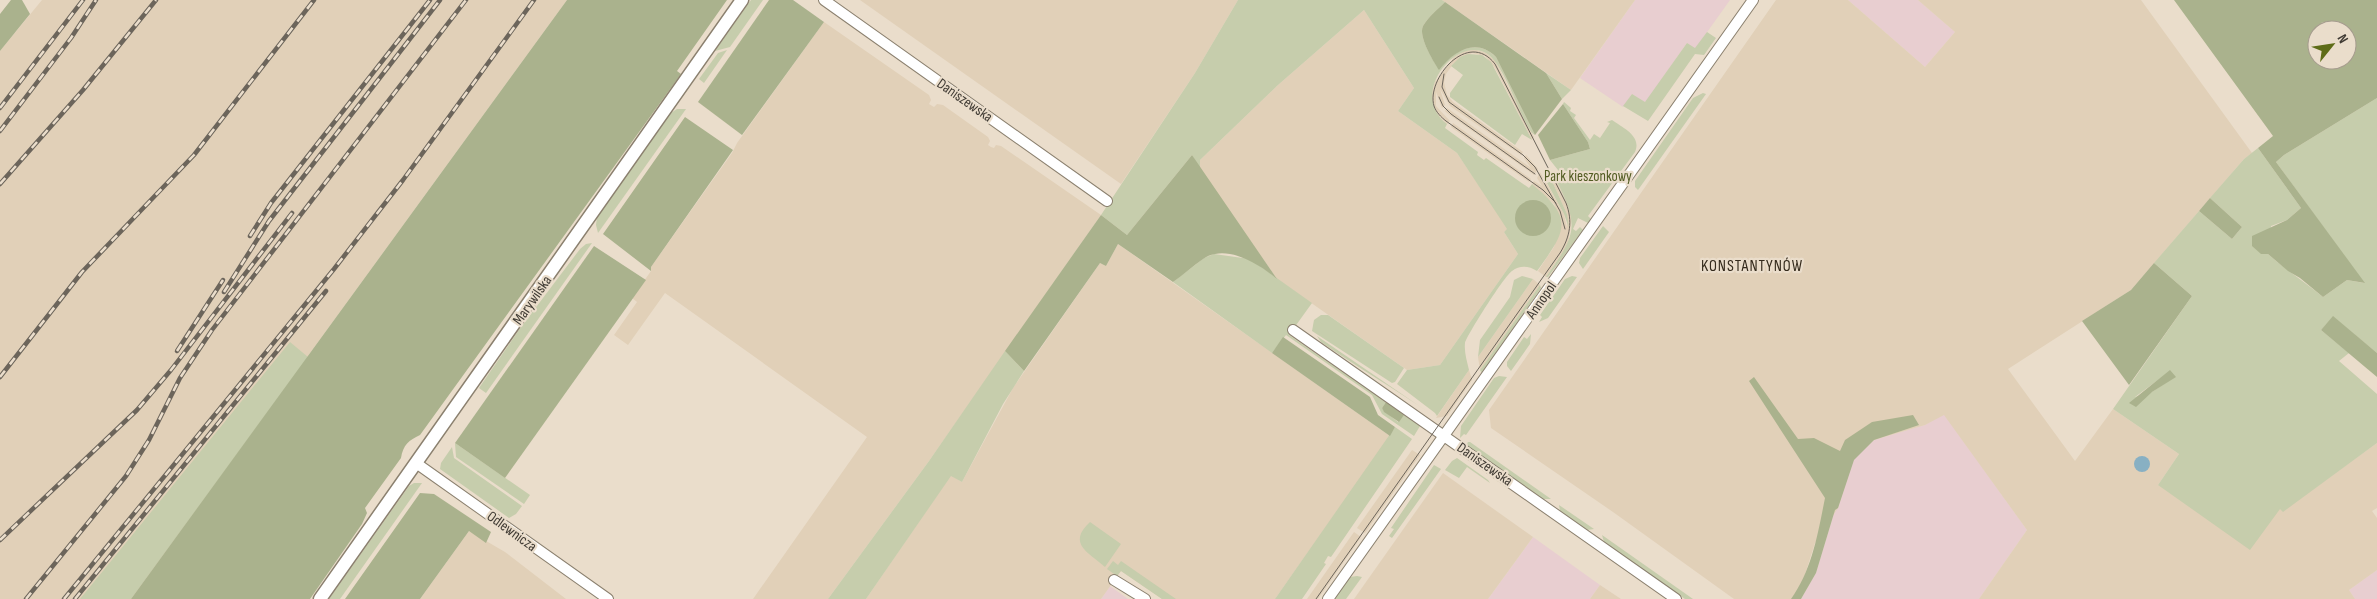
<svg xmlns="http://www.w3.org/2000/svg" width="2377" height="599" viewBox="0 0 2377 599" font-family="'Sofia Sans Condensed',sans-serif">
<rect width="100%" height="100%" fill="#eaddcb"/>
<g fill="#e8ced0">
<polygon points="1635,0 1730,0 1695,49 1687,43 1645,103 1632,94 1623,107 1580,78"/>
<polygon points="1848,0 1918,0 1955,32 1925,67"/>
<polygon points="1944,414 2027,530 1979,599 1801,599 1816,573 1835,510 1838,508 1853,460 1874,440 1925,425"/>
<polygon points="1533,537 1600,585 1590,599 1488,599"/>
<polygon points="2377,570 2377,599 2355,599 2349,590"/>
<polygon points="1110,586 1128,599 1101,599"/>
</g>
<g fill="#e1d0b8">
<polygon points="42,0 567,0 131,599 0,599 0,51"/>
<polygon points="860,0 1238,0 1195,73 1121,184"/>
<polygon points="1442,0 1635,0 1571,90"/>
<polygon points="1776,0 1848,0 1925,67 1955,32 1918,0 2141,0 2252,153 2244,159 2131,290 2008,369 2075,461 2113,409 2179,454 2158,485 2280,508 2283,511 2377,443 2377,508 2372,511 2377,518 2377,570 2349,590 2355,599 1979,599 2027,530 1944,415 1925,425 1874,440 1853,460 1838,508 1815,543 1802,584 1791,599 1734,599 1613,512 1491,428 1489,410"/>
<polygon points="1364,10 1414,88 1398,111 1457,153 1508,229 1504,232 1518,254 1440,365 1407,370 1277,279 1200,169 1199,161 1278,85"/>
<polygon points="824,22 929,95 931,100 929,104 934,107 937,104 943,105 988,137 990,141 988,145 991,147 994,148 996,145 1001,146 1101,215 929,461 828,599 753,599 867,437 665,293 628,345 614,335 637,302 632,298 651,271 651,267 732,153 737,143"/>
<polygon points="1474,49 1486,53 1495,60 1534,137 1532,140 1495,68 1485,56 1472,53 1453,64 1446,74 1444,82 1447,95 1453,102 1523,152 1521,155 1450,106 1440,89 1445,105 1442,108 1436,92 1436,106 1450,121 1447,124 1434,111 1431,96 1435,82 1454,57 1464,51"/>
<polygon points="1447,108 1531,168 1524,158 1526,155 1538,169 1534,175 1447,113 1445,111"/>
<polygon points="1453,123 1531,179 1529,182 1451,127"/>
<polygon points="1540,172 1564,214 1567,228 1567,214 1552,181 1556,180 1570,210 1572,219 1568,244 1546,277 1538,271 1554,247 1561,223 1554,204 1532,184 1534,181 1542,186 1537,178"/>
<polygon points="1118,244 1390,436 1275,599 1162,599 1121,571 1101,599 866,599 951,475 962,482 1013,388 1100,263 1106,266"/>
<polygon points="1533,279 1540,285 1480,370 1478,357"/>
<polygon points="1469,370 1472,380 1447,416 1436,418"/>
<polygon points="1412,450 1420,455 1365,533 1357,528"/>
<polygon points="1443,473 1533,537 1488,599 1354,599"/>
<polygon points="469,531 505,552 566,599 420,599"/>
<polygon points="1354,532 1361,537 1318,599 1307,599"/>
<polygon points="1600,585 1621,599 1590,599"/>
</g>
<g fill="#c6cdac" fill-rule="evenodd">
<polygon points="751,0 763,0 730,47 715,51"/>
<path d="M1238,0h204l3,2c-7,7 -17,15 -22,24 -5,10 10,35 16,43 15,-18 37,-32 57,-12l39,78c-11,-4 -29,-71 -49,-82 -30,-17 -78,41 -39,71l-2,4 33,24 -1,3 7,5 2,-2 43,30 3,-4c43,35 34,47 5,87 -8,-5 -17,-6 -25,0 -7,4 -45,64 -47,72 -1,9 2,18 4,27l-32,46 -2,-3 -38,-29 10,-14 33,-5 78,-111 -14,-22 3,-3 -50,-76 -59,-42 16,-23 -50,-78 -86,75 -78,75v9l-8,-14 -65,80 -26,-20 94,-142z"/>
<polygon points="1707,32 1716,38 1704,55 1695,54 1648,121 1623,106 1632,94 1645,102 1687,43 1695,48"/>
<polygon points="727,50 704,83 699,79 718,53"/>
<polygon points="1468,54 1482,55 1491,62 1532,140 1522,134 1515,145 1450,97 1450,93 1463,75 1451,66 1460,57"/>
<polygon points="1546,73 1571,90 1562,99"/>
<polygon points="1703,93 1706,94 1638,190 1635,187 1635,181 1693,98"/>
<path d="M2377,98v255l-44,-36 -12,13 28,23 -10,8 38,33v49l-94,69 -3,-3 -30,41 -92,-65 21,-31 -66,-45 79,-113 -38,-33 45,-52 33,28 10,-12 -32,-29 34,-39 14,-11 43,60 -14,12 -16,6 -3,28c18,16 37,28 55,43l24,-17 17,3 -88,-121 8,-7zM2170,371l-3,11 -15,10 -17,5z"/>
<path d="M1564,102l7,6 -1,3 6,4 -2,3 16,22 4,-6 6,4 10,-15 -3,-1 5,-2c11,8 30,16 23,32l-47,64 3,3 -3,4 -10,-5 -5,11 3,2 4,-4 3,3 -35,47h-2c30,-43 34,-50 10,-97l6,-5 -12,-15 40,-11 -2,-7 -25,-38z"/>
<polygon points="677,109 686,109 598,233 596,225 597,217 671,113"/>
<polygon points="1552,181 1567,214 1569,228 1564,214 1547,183"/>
<polygon points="1603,226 1609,232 1583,269 1579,263 1580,258"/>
<polygon points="592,243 486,393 479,388 521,327 580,249 586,244"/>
<polygon points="1214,254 1250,259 1312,303 1289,335 1386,402 1382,408 1384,411 1398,422 1404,415 1420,426 1414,436 1382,414 1372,395 1286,335 1272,353 1173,282 1204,258"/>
<polygon points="1522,276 1533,279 1478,357 1480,340 1510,297 1514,280"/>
<polygon points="1572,276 1577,277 1548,318 1539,322 1542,317 1540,315 1565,279"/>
<polygon points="1540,285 1541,288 1482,373 1480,370"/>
<polygon points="1321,315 1328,315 1404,368 1395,382 1392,383 1312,331 1314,320"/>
<polygon points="1531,334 1530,344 1511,371 1507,366 1507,362 1524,337 1527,339"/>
<path d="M1317,336l114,78c-36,-25 -74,-47 -110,-72z"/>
<polygon points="290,342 308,357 131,599 80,599"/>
<polygon points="1005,351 1024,371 1003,404 962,482 951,476 866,599 828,599 929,461"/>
<polygon points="1499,376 1507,377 1466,435 1464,434 1460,438 1461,426 1494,378"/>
<polygon points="1395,427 1412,439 1331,557 1328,556 1324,563 1326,564 1302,599 1275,599"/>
<polygon points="1468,442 1470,442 1551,499 1542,499 1466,445"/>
<polygon points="455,443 530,495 524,504 456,457"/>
<polygon points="452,447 454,458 522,506 516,514 509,518 440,469 441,463"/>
<polygon points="1457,458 1488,480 1490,483 1467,467 1459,478 1445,470 1452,461"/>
<polygon points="1434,465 1441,469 1392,538 1389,536 1394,529 1391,528"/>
<polygon points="414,483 422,483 340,599 329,599 409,486"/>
<polygon points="1559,505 1594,529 1587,530 1560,511"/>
<path d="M1090,522l31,22 -16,23c-15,-14 -39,-23 -15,-45z"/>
<polygon points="1602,535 1693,599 1685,599 1604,542"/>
<polygon points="1113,561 1118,565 1121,561 1176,599 1162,599 1121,571 1117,576 1107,569"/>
<polygon points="1357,576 1362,577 1346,599 1334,599 1350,577"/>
</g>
<g fill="#aab28d" fill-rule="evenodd">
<polygon points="11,0 22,0 30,14 0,51 0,14"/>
<path d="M567,0h160l-50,71 4,3 -261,361c-11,5 -17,10 -19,23l-36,50 2,5 -5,11 -52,75h-179z"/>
<polygon points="769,0 793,0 824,22 742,135 698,102"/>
<path d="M2174,0h203v98l-93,57 -8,7 89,121 -18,-3 -24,17 -23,-19 -12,-7 -20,-17h-7l-9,-8v-10l35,-16 14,-12 -43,-60 15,-12zM2317,30h30v30h-30z"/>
<path d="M1445,2l101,71 16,26 -27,36 -39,-78c-20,-20 -42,-6 -57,13 -6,-9 -21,-34 -16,-44 5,-9 15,-17 22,-24z"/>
<polygon points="1563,104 1588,142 1590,149 1550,160 1538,135"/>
<polygon points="685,117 733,150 651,267 651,271 603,234"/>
<path d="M1192,155l85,124c-18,-15 -51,-36 -74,-20 -10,7 -20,16 -30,23l-55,-38 -12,22 -6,-3 -76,108 -19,-20 96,-136 26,20z"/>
<polygon points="2210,198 2242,227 2232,239 2199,211"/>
<circle cx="1533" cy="218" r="18"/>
<polygon points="594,246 646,280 505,478 455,443"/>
<polygon points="2154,263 2192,296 2129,385 2082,321 2131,290"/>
<polygon points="2333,316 2377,353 2377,377 2321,330"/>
<polygon points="1283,337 1370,397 1378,415 1395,427 1390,436 1272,353"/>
<polygon points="2170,370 2176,377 2152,392 2136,407 2129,403"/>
<path d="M1754,377l44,62 16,-1 26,13 5,-11 27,-18 41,-7 6,10 -45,15 -20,20 -16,48 -3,2 -19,63 -15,26h-10c21,-29 27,-66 34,-101l-76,-117z"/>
<polygon points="1386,402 1404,415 1399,422 1384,412 1382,408"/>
<polygon points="420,493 434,494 491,532 486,543 469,531 420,599 345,599"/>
</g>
<circle fill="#88b0c3" cx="2142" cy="464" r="8"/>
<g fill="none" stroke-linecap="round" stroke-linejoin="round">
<defs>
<g id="minor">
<polyline points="824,0 1107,201"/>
<polyline points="1293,330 1676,599"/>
<polyline points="416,463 608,599"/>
<polyline points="1114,580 1145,599"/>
<polyline points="1328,599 1753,0"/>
</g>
<polyline id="major" points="320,599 742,0"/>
</defs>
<use href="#minor" stroke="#8b806f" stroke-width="12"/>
<use href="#major" stroke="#8b806f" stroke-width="15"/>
<use href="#minor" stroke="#fff" stroke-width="10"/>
<use href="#major" stroke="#fff" stroke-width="12"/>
<g stroke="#6c655b" stroke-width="1">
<polyline points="1444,74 1442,87 1449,102 1523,155 1535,167 1560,211 1565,229"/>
<polyline points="1439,97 1443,106 1451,114 1535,174"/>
<path d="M1316,599l244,-346c10,-16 13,-32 6,-50l-71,-139c-27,-35 -69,15 -61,42 2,6 7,11 12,15l97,69 13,13"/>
</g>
<defs>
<g id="rail">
<polyline points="0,108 83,0"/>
<polyline points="0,131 71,38 96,0"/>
<polyline points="0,184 83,90 156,0"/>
<polyline points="250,236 271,203 430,0"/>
<polyline points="224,292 269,221 440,0"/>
<polyline points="177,351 223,280"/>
<polyline points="0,377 82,272 194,155 314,0"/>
<polyline points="0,540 137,410 171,370 292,213"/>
<polyline points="26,599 126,476 149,440 180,378 212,330 466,0"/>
<polyline points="64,599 334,269 403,180 534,0"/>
<polyline points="75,599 326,291"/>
</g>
</defs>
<use href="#rail" stroke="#6c655b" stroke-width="4.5"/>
<use href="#rail" stroke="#eaddcb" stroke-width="2.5" stroke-dasharray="8" stroke-linecap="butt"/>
</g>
<g text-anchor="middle" stroke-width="4.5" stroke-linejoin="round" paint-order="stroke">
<g font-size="15" fill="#3f3a33" stroke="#eaddcb">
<text transform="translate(965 100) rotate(35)" y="5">Daniszewska</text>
<text transform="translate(532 300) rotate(-55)" y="5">Marywilska</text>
<text transform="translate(1541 300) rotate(-55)" y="5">Annopol</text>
<text transform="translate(1485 464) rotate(35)" y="5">Daniszewska</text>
<text transform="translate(512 531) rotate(36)" y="5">Odlewnicza</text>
</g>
<g font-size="15" fill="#535c23" stroke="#eaddcb">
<text x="1588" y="181">Park kieszonkowy</text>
</g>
<g font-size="16" letter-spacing="1" fill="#342a1c" stroke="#eaddcb">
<text x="1752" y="271">KONSTANTYNÓW</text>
</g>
</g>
<g transform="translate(2332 45) rotate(60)"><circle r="24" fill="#eaddcb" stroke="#a69c8e"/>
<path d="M0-4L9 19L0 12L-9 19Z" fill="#5e6c17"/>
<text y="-8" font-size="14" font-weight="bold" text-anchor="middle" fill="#3f3a33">N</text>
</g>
</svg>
